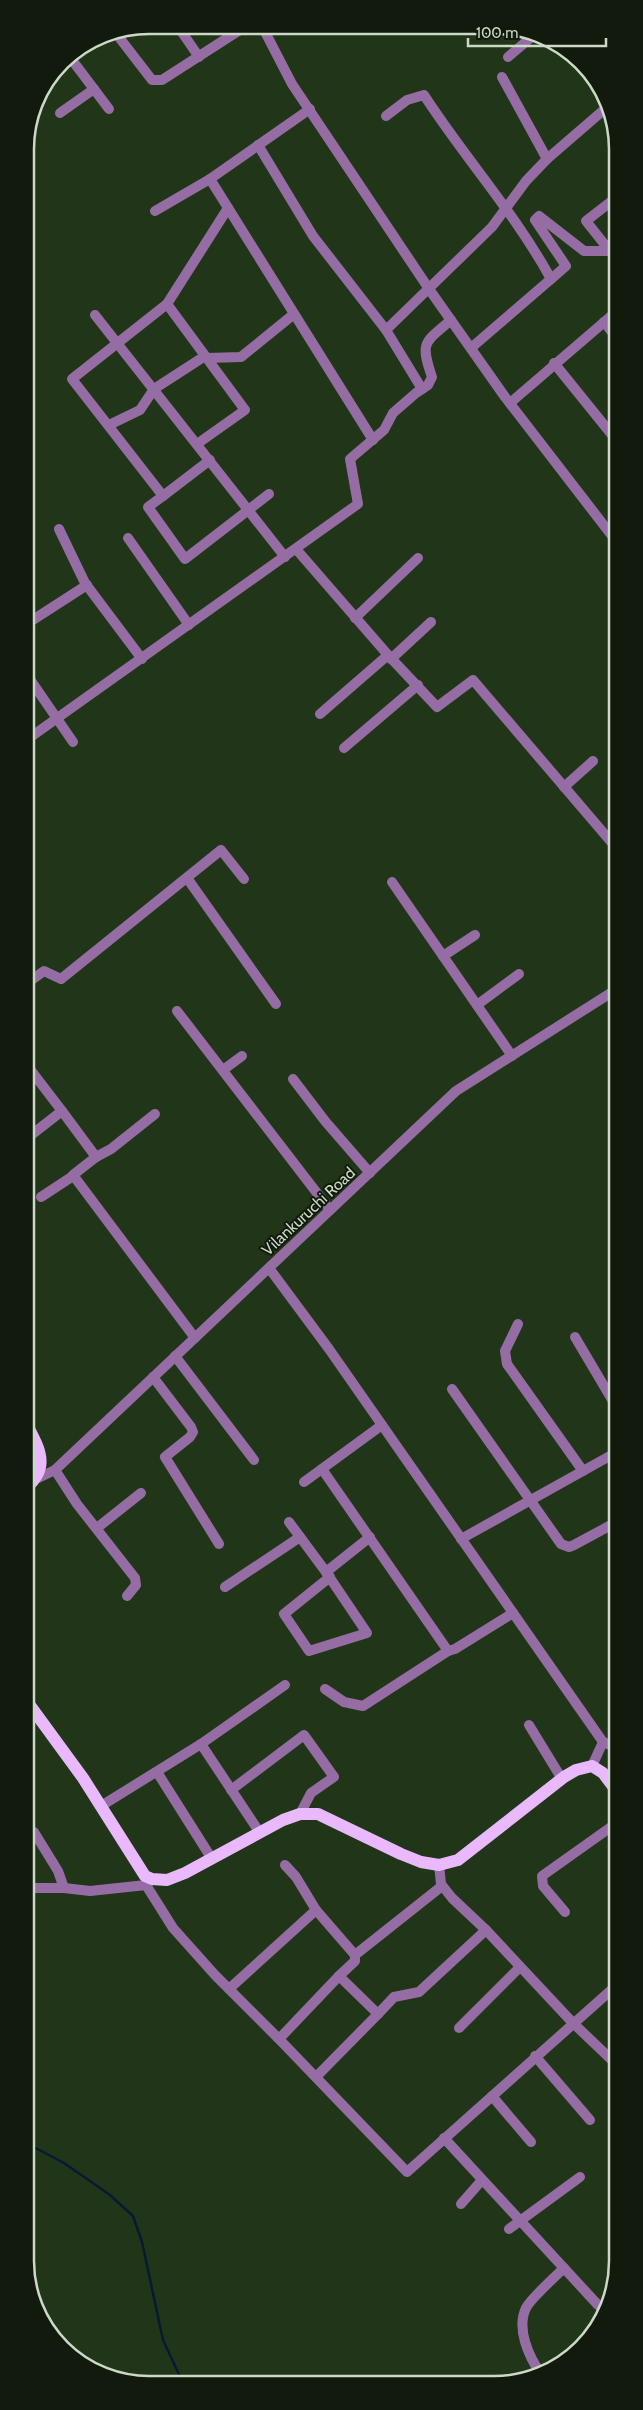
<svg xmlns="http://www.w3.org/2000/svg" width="643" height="2410" viewBox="0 0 643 2410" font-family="Cabin,sans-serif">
<rect width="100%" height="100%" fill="#213618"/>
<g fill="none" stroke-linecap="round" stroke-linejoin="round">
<polyline stroke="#061a35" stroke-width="2.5" points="26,2143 64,2163 110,2195 133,2216 142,2242 163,2340 183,2383"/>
<g stroke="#956da4" stroke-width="10">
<polyline points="177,25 199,57"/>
<polyline points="262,26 292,84 429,289 505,397 616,541"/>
<polyline points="115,32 152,80 162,80 246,26"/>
<polyline points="69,56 109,109"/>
<polyline points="508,57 535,34"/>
<polyline points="502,77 547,159"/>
<polyline points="60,113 94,89"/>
<path d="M386,116l21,-16 17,-5c40,62 91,118 127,184l-80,69"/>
<polyline points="258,145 313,236 386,330 422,389"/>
<polyline points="210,179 373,440"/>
<polyline points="617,197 586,221 617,260"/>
<polyline points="155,211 210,179 310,109"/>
<polyline points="550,280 566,266 535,220 539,216 584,251 610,251"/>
<polyline points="167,304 228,208"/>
<polyline points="95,315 285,557"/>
<polyline points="604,322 617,338"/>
<polyline points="386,330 492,227 526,181 547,159 606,108"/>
<polyline points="207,358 241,357 294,314"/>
<polyline points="554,363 617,441"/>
<polyline points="510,403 617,311"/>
<polyline points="109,425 140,410 154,389 205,356"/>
<polyline points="197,444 245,410 167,304 72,379 163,496 148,507 185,559 269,494"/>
<polyline points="163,496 210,460"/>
<polyline points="59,529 85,583 142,659"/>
<polyline points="128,538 189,625"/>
<polyline points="296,549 388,655 437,707 473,680 613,844 617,840"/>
<polyline points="355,618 418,558"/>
<polyline points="25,625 87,585"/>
<polyline points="391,659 431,622"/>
<polyline points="25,672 73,742"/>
<polyline points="320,714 388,655"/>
<path d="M25,741l333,-237 -8,-45 34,-29 9,-17 23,-20 12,-8 4,-8c-12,-35 -8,-34 19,-57"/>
<polyline points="344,748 418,685"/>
<polyline points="564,787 593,761"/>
<polyline points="187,878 276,1004"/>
<polyline points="392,882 512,1056"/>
<polyline points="443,956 475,935"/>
<polyline points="26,984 44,971 61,979 221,850 244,879"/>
<polyline points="477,1005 519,974"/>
<polyline points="177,1011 330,1210"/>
<polyline points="26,1064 62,1111 26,1139"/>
<polyline points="223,1070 242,1056"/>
<polyline points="293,1079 325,1121 370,1173"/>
<polyline points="62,1111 96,1157 73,1175 195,1338"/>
<polyline points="96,1157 111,1149 155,1114"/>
<polyline points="41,1197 73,1176"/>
<polyline points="269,1268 329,1349 603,1742 592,1766"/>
<polyline points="518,1324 505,1351 507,1364 583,1471"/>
<polyline points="575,1337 617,1408"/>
<polyline points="175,1356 254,1460"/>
<polyline points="153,1377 191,1427 193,1432 190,1437 165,1457 219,1544"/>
<polyline points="452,1389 561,1544 569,1547 574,1545 611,1525"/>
<polyline points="322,1469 448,1651 455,1649 513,1613"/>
<polyline points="55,1470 77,1504 135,1578 136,1585 127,1596"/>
<polyline points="38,1478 55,1470 456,1091 617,989"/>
<polyline points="304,1482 382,1425"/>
<polyline points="289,1522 326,1572"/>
<polyline points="97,1528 141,1493"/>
<polyline points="461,1539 617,1452"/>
<polyline points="330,1577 284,1614 309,1651 367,1633 326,1572 370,1537"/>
<polyline points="225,1587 300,1537"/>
<polyline points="325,1689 344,1702 363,1706 448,1651"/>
<polyline points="529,1725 562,1779"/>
<polyline points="603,1742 618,1748"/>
<polyline points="201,1744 260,1833"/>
<polyline points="157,1772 212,1859"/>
<polyline points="231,1790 304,1735 334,1777 311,1793 300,1814"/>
<polyline points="101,1806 201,1744 285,1685"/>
<polyline points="34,1832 58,1871 64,1888"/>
<polyline points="285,1865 296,1877 316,1910 355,1955 355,1961 339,1976 378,2014 394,1997 419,1992 486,1930"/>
<polyline points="439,1865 441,1884 452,1898 486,1930 572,2022 618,2066"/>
<polyline points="146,1885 173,1928 215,1975 279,2039 407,2172 618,1984"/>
<polyline points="26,1888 64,1888 90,1891 146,1885 150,1881"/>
<polyline points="565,1912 543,1886 542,1876 618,1822"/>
<polyline points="355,1955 442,1886"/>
<polyline points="229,1989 316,1910"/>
<polyline points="459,2028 520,1967"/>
<polyline points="279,2039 339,1976"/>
<polyline points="535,2056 590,2120"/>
<polyline points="316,2077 378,2014"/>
<polyline points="492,2096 531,2142"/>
<polyline points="444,2138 598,2305"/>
<polyline points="461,2204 482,2180"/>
<polyline points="509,2229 580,2177"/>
<path d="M541,2374c-12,-17 -25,-45 -15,-66 5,-10 29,-31 38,-40"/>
</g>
<g stroke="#eab9fd" stroke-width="12">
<path d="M26,1423c13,25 25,44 0,65"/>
<polyline points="26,1700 83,1778 145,1876 152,1879 167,1880 185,1873 283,1820 300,1814 318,1814 401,1854 421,1862 439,1865 458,1860 564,1777 576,1770 592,1766 603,1773 618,1793"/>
</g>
</g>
<g text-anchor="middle" stroke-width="4" stroke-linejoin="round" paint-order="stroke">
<g font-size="16" fill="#ccd9c7" stroke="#111a0d">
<text transform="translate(308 1211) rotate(-43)" y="6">Vilankuruchi Road</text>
</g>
</g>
<path d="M0 0H643V2410H0ZM149 34H494A115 115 0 0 1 609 149V2261A115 115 0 0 1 494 2376H149A115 115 0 0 1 34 2261V149A115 115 0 0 1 149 34Z" fill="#111a0d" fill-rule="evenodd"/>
<path fill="none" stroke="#ccd9c7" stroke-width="2.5" d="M149 34H494A115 115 0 0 1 609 149V2261A115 115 0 0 1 494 2376H149A115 115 0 0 1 34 2261V149A115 115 0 0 1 149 34Z"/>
<path d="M468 38v8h138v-8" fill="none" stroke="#ccd9c7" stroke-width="2.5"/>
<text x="476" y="38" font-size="15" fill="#ccd9c7" stroke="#111a0d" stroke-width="4" paint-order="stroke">100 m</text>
</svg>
